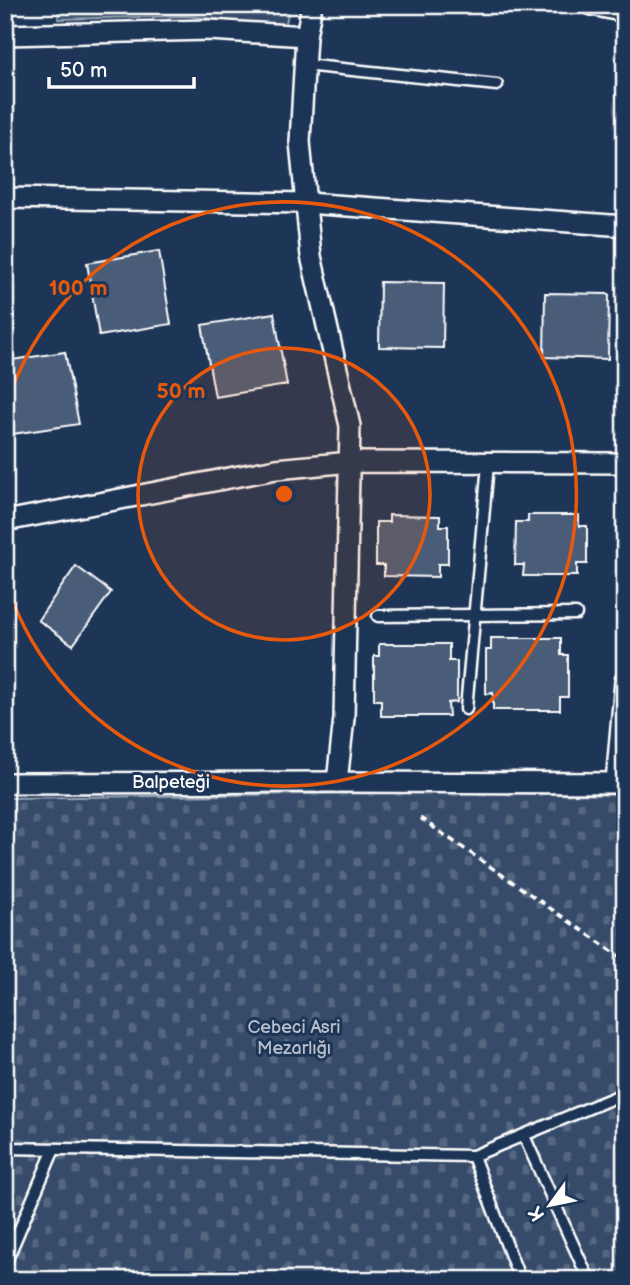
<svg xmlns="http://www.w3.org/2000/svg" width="630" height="1285" viewBox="0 0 630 1285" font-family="'Balsamiq Sans',sans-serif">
<defs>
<pattern id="cemetery-stones" width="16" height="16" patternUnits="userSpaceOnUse" patternTransform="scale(1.75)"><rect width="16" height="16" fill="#364b69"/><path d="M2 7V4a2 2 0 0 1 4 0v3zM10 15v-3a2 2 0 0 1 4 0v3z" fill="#546680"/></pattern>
<pattern id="park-tufts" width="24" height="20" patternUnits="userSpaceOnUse" patternTransform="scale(1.75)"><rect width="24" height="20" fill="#364b69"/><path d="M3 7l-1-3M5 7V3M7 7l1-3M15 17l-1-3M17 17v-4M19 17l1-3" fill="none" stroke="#546680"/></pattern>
</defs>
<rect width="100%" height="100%" fill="#1d3557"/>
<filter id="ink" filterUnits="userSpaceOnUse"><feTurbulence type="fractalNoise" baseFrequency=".0143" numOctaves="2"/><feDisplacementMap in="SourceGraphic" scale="14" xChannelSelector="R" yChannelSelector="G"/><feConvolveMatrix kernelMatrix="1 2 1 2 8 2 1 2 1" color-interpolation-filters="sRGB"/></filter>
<g filter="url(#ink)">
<polygon fill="url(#cemetery-stones)" stroke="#9aa5b4" stroke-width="2" points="464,792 625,795 625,1280 5,1280 5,798"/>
<polygon fill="url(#park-tufts)" stroke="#9aa5b4" stroke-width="2" points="60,5 290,5 285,27 188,16 58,19"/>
<g fill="#4a5d79" stroke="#fff" stroke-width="2">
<polygon points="159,251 171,324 99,336 87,263"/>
<polygon points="380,282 444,283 443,348 379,347"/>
<polygon points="545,293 609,294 608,359 544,357"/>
<polygon points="274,313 287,385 215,397 202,325"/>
<polygon points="65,352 79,424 6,435 5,361"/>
<polygon points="389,515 440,516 440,526 448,526 448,564 438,564 438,577 384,576 384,565 376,565 376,522 389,522"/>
<polygon points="528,515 579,515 579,526 587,526 587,564 577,564 577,576 523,576 524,565 515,565 516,522 528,522"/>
<polygon points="76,566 111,592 73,645 38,620"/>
<polygon points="491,638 561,638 561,655 568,655 568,697 560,697 560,710 493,710 493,693 486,694 486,650 491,650"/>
<polygon points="379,644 449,644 449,661 457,661 457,702 448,703 449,716 381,716 381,700 374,700 374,656 379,656"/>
</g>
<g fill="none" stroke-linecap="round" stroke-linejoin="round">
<defs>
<g id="service">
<polyline points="304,65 497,85"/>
<polyline points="378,616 576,614"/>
<polyline points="466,709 488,464"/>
<polyline points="524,1136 589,1280"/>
<polyline points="5,1148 473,1156 625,1093"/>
<polyline points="473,1156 520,1280"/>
<polyline points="5,1264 54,1149"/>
</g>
<g id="minor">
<polyline points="312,5 306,36 300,142 311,256 350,426 344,718 337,782 625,783"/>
<polyline points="592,5 625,12"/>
<polyline points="5,35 209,30 306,36"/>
<polyline points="5,198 306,203 625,226"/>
<polyline points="5,518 16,519 276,469 351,462 625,463"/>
<polyline points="5,783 337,782"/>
<polyline points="616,783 625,681"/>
</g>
</defs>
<use href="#service" stroke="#fff" stroke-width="15"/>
<use href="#minor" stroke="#fff" stroke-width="24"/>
<polyline stroke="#fff" stroke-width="3.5" stroke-dasharray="7 5" stroke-linecap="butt" points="420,818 625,960"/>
<use href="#service" stroke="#1d3557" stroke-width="10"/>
<use href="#minor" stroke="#1d3557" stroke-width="19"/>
</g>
</g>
<circle cx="284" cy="494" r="146" fill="#e8590c" fill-opacity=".12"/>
<g fill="none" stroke="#e8590c" stroke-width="3.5">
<circle cx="284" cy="494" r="146"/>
<path d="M6 406A292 292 0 1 1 6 582"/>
</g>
<g text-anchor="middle" stroke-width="6" stroke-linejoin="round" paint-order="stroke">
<g font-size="18" fill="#fff" stroke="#1d3557">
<text x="171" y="788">Balpeteği</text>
</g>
<g font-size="18" fill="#b9c0ca" stroke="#1d3557">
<text x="294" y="1033">Cebeci Asri<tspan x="294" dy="21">Mezarlığı</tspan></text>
</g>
</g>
<circle cx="284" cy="494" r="10" fill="#e8590c" stroke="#1d3557" stroke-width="3.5"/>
<g font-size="21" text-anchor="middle" font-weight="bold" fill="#e8590c" stroke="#1d3557" stroke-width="6" stroke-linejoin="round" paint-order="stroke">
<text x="78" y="295">100 m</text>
<text x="181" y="398">50 m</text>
</g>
<rect width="630" height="1285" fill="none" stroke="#1d3557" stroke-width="28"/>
<rect x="14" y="14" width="602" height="1257" fill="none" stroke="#fff" stroke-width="2.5" filter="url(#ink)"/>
<g transform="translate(550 1205) rotate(237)" stroke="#1d3557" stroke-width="5" paint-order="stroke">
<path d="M0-5L12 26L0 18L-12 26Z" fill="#ffffff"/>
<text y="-10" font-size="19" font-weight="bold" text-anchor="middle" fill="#ffffff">K</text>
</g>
<path d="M49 77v10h145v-10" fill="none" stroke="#ffffff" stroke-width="3.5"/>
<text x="60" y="77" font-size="21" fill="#ffffff" stroke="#1d3557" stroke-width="5" paint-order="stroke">50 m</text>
</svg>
